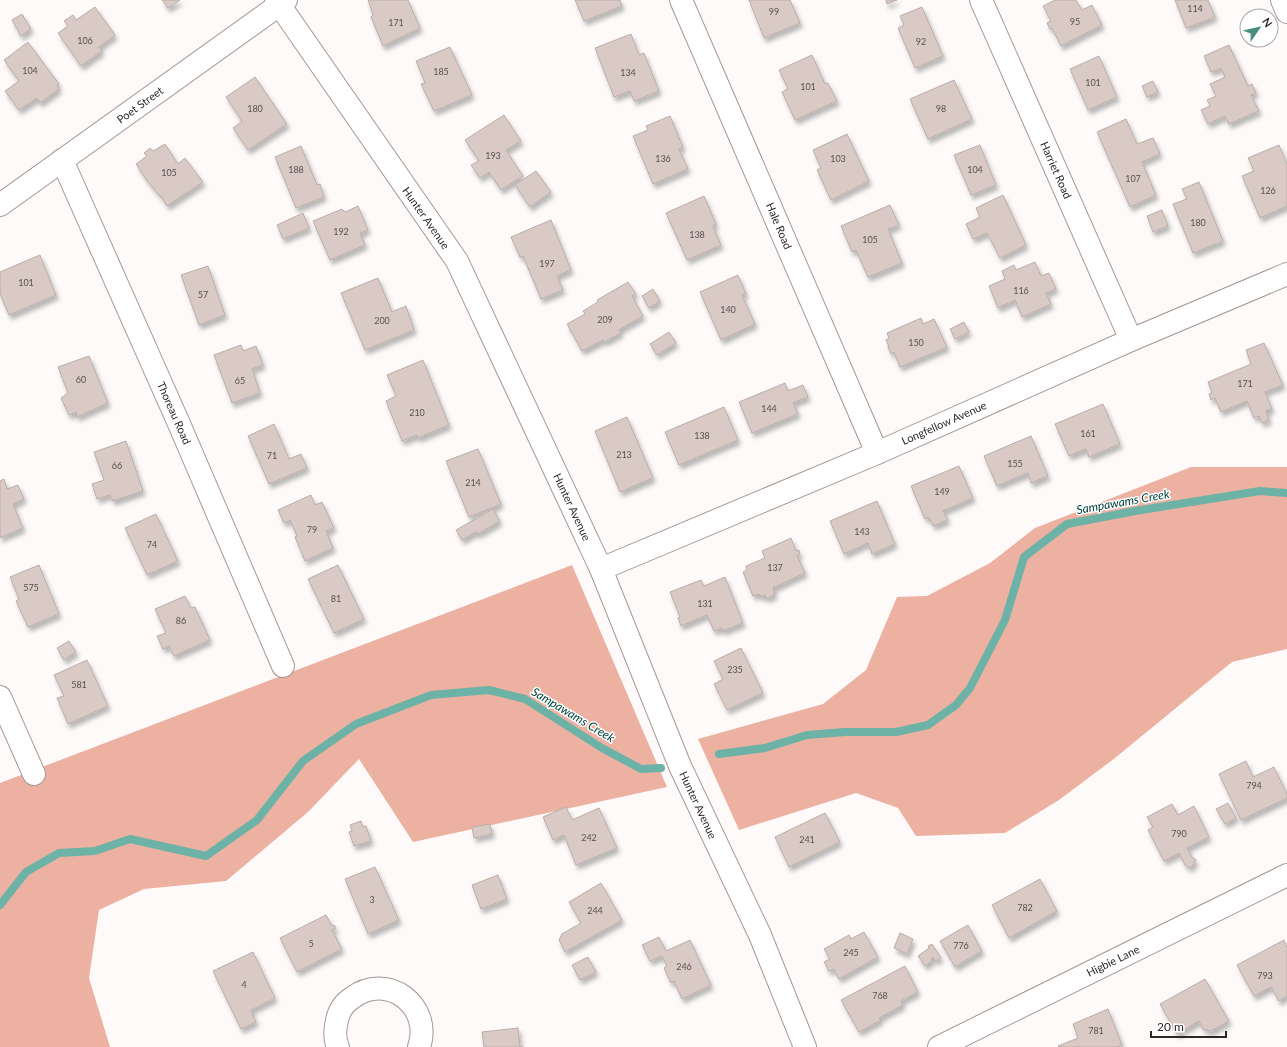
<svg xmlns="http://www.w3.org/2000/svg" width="1287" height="1047" viewBox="0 0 1287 1047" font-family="Lato,sans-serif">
<defs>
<filter id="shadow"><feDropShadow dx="2.5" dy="4.5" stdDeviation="2" flood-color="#0004"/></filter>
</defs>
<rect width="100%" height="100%" fill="#fdfaf9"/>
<g fill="#ecb1a1">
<polygon points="1191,467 1287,467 1287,649 1232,662 1115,758 1059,800 1005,833 916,836 898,808 856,793 739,830 698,739 823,704 866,670 897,597 927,596 990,563 1035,528"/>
<polygon points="572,565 667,787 413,842 359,759 308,812 226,881 144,889 99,910 89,978 110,1047 0,1047 0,783"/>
</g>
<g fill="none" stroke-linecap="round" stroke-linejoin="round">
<g stroke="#6cb2a6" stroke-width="8">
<polyline points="719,754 765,748 807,735 845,732 896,732 928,725 956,705 970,688 1005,620 1024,557 1067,524 1135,511 1260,491 1287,493"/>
<polyline points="0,905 26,872 59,853 95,851 130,839 206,856 257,820 303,761 356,724 431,695 489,690 525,699 602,748 641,769 661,768"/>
</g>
</g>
<g fill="#dacac6" stroke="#bbaca8" filter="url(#shadow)">
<polygon points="162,0 180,0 168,8"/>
<polygon points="368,0 408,0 420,28 383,46 371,17 373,15"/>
<polygon points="575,0 620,0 622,6 584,21"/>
<polygon points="749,0 790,0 800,23 764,38"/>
<polygon points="886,0 897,0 887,4"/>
<polygon points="1055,0 1076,0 1082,10 1092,5 1102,25 1061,46 1052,28 1050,29 1047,23 1051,21 1043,6"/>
<polygon points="1175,0 1208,0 1215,17 1186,28"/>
<polygon points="95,7 115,35 99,47 102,51 81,66 58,33 68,26 64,21 73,15 76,20"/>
<polygon points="922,7 943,56 915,68 898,28 904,25 900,16"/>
<polygon points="22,14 31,29 21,36 12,20"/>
<polygon points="631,34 639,55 644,53 659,91 634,101 630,91 614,97 595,48"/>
<polygon points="28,42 59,84 57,85 59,89 40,103 37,98 19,110 5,91 19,81 4,60"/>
<polygon points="1229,45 1248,86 1252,84 1256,93 1251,95 1259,111 1229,124 1225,116 1208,124 1201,110 1210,106 1207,100 1216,96 1210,84 1225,77 1221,68 1211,72 1204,56"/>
<polygon points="450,47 472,95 434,111 421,84 425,83 416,61"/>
<polygon points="812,55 825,84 828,83 837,101 795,120 782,92 788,89 779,70"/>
<polygon points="1099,56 1117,97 1088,110 1070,69"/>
<polygon points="255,77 287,124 248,150 233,128 242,121 226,97"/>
<polygon points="954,80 972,119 928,139 910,99"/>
<polygon points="1153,81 1158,92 1147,97 1142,86"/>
<polygon points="504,115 521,141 506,150 523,176 501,190 489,172 480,178 471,165 479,161 465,140"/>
<polygon points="670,116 683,147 679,149 688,169 653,184 633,136 648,130 646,126"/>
<polygon points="1126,119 1137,144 1153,138 1160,154 1142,162 1156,195 1130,207 1097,132"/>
<polygon points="847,134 869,181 831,200 817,170 821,168 813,150"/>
<polygon points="165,144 178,164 185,158 203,182 167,206 162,197 161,197 148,182 136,164 147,156 144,153 150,148 153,151"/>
<polygon points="980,145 996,185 971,195 954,155"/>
<polygon points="1279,145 1287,164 1287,206 1260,218 1242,176 1254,171 1248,158"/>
<polygon points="301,146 317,185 320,184 324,197 296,208 275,157"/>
<polygon points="536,171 551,192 530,207 515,185"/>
<polygon points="1199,182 1223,241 1193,253 1173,204 1187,199 1182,189"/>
<polygon points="1003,195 1026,245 1000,258 987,233 973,239 966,224 980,217 976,208"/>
<polygon points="704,196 716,224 713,226 721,245 687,260 666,213"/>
<polygon points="890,205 899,225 888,229 902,263 868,277 856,250 852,252 841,226"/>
<polygon points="358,206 368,230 360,233 365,245 330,260 313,221 342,209 345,212"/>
<polygon points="1162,210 1168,226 1153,232 1147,216"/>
<polygon points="303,213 309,228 283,239 277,225"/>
<polygon points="551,220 571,270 557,276 563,290 541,299 523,256 520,257 511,237"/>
<polygon points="40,255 56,295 9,315 0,294 0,272"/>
<polygon points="1035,262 1041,276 1049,273 1056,289 1046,293 1051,304 1022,317 1015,300 998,308 989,286 1005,279 1002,271 1014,265 1016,270"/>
<polygon points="208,266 225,315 199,325 181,275"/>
<polygon points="738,275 746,294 742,295 755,324 721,340 700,292"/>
<polygon points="378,278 392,312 406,306 414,330 365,350 341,293"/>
<polygon points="628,282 636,294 632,296 643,316 619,330 621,333 604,342 603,340 582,351 567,324 585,314 583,311 598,302 597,300"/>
<polygon points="653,289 660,301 649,308 642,296"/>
<polygon points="921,318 923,324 934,319 947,347 900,367 894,352 891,354 888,347 889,347 886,340 889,338 887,333"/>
<polygon points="964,322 969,332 955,339 950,329"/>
<polygon points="669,332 676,343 657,355 650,344"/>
<polygon points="1264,343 1283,385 1265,392 1272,409 1266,411 1269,420 1262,423 1259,416 1254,418 1247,401 1221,412 1215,398 1211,400 1209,394 1212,393 1208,382 1251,364 1246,350"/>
<polygon points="241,345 243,351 256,346 263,365 252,369 260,393 232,403 214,355"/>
<polygon points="89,356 108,403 77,417 76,412 69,415 61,398 68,393 58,367"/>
<polygon points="423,360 449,425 418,438 417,435 402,441 386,401 396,396 387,375"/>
<polygon points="785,383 788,391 803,385 808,397 793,403 798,414 752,433 739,402"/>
<polygon points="1103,404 1120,444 1089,457 1086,449 1069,456 1055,424"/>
<polygon points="724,407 738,440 679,465 665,432"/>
<polygon points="627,417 653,478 620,492 595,431"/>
<polygon points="274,424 289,459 301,454 307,468 269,484 248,436"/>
<polygon points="1031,436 1048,476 1031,483 1028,473 997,486 984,456"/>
<polygon points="126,441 143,491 113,501 110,495 97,499 92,484 104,480 94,452"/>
<polygon points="478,449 501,504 469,517 446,461"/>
<polygon points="959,466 973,498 943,511 948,520 933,526 929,517 925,519 911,486"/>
<polygon points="4,479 7,489 18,485 24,499 13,504 23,528 0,538 0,481"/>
<polygon points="311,495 315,505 322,502 334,528 326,531 333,548 305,561 295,537 297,536 290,520 284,523 278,510"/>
<polygon points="877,501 895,544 872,554 868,543 844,554 830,521"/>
<polygon points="493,509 500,521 478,534 476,532 462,540 456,530"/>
<polygon points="156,514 178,561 147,575 125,528"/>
<polygon points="791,538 796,551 799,550 800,554 797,555 805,573 773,588 775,594 767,599 765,595 761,597 759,594 753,596 743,572 747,570 746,566 765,558 762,551"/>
<polygon points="39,565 59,614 28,627 16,601 19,599 10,577"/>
<polygon points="338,565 364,619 334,633 308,579"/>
<polygon points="725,577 743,623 723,631 722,628 714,631 707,615 681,626 678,618 680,617 670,592 701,580 704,586"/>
<polygon points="185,596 191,608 195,607 210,640 174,656 169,646 163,649 157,636 166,633 155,609"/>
<polygon points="69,641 76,652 64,660 57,648"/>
<polygon points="741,648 763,693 727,710 714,684 723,679 714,661"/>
<polygon points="87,660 108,706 68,724 57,698 64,696 54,675"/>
<polygon points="1246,761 1253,777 1274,767 1287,794 1287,798 1241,820 1219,774"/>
<polygon points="1228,803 1236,818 1225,824 1216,809"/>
<polygon points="1172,804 1178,815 1194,806 1209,837 1187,848 1192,857 1196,860 1191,868 1185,865 1179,853 1164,861 1148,830 1153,827 1147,817"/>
<polygon points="566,807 572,820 599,808 617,848 576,865 564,835 553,840 543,817"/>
<polygon points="825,813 840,842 789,867 775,837"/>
<polygon points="361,821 363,827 366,826 371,841 354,846 349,832 352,831 350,825"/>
<polygon points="490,824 492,834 474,838 472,827"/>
<polygon points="375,867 399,920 368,934 345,879"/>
<polygon points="498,875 507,899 481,909 472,885"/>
<polygon points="1040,879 1057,911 1009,938 992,905"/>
<polygon points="601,883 622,920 565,952 559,940 562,934 581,923 569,902"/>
<polygon points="326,915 332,926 334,925 336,928 332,930 342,949 297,972 280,938"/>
<polygon points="968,925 982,951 955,967 940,941"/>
<polygon points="864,932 878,957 839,979 834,969 829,971 824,962 830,959 824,949 849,935 851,939"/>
<polygon points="900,933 913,939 907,954 894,948"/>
<polygon points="659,937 666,951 690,940 711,985 682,999 674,981 671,983 664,968 667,966 662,956 650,961 642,945"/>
<polygon points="1284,940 1287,947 1287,996 1279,1001 1271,987 1254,996 1237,965"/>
<polygon points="932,944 941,958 936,961 933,957 931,959 932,961 925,966 918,956 929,948 928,946"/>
<polygon points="253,952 275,998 251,1010 256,1022 241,1029 213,971"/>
<polygon points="588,957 596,972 580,980 572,965"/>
<polygon points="905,966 918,992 901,1001 903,1005 879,1018 881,1020 859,1032 841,1000"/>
<polygon points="1205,979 1229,1021 1211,1031 1203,1029 1199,1021 1177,1034 1160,1004"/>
<polygon points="1108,1009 1122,1045 1117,1047 1059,1047 1058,1046 1078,1038 1073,1024"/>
<polygon points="518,1028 520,1047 523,1047 484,1047 482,1032"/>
</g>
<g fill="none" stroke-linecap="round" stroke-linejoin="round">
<defs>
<g id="minor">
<polyline points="276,0 457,261 601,569 680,766 760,935 805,1047"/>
<polyline points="681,0 877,453"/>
<polyline points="981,0 1131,340"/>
<polyline points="1282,0 1287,12"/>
<polyline points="62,160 180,426 283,666"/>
<polyline points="0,205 286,0"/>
<polyline points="601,569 877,453 1131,340 1287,274"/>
<polyline points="0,697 34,774"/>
<path d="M338,1047c-4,-8 -3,-18 -1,-27 2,-9 7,-17 15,-22 35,-27 81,8 67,49"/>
<polyline points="939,1047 1287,875"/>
</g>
</defs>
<use href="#minor" stroke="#a69794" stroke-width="24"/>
<use href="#minor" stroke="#fff" stroke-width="22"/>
</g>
<g text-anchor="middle" stroke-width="3" stroke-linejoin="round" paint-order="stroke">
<g font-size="9" fill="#58504e">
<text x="1195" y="12">114</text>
<text x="774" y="15">99</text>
<text x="1075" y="25">95</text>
<text x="396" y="26">171</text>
<text x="85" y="44">106</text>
<text x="921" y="45">92</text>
<text x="30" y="74">104</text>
<text x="441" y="75">185</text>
<text x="628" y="76">134</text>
<text x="1093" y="86">101</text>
<text x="808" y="90">101</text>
<text x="255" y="112">180</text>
<text x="941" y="112">98</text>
<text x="493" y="159">193</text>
<text x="663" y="162">136</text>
<text x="838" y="162">103</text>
<text x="296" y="173">188</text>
<text x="975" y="173">104</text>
<text x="169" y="176">105</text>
<text x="1133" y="182">107</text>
<text x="1268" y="194">126</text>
<text x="1198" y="226">180</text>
<text x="341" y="235">192</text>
<text x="697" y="238">138</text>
<text x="870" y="243">105</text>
<text x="547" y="267">197</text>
<text x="26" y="286">101</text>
<text x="1021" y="294">116</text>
<text x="203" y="298">57</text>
<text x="728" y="313">140</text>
<text x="605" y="323">209</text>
<text x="382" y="324">200</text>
<text x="916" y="346">150</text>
<text x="81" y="383">60</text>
<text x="240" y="384">65</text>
<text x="1245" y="387">171</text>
<text x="769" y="412">144</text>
<text x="417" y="416">210</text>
<text x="1088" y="437">161</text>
<text x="702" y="439">138</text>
<text x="624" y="458">213</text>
<text x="272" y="459">71</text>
<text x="1015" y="467">155</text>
<text x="117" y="469">66</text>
<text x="473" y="486">214</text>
<text x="942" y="495">149</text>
<text x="312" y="533">79</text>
<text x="862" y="535">143</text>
<text x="152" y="548">74</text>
<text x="775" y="571">137</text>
<text x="31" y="591">575</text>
<text x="336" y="602">81</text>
<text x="705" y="607">131</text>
<text x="181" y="624">86</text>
<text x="735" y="673">235</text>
<text x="79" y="688">581</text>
<text x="1254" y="789">794</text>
<text x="1179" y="837">790</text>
<text x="589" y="841">242</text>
<text x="807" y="843">241</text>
<text x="372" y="903">3</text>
<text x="1025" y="911">782</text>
<text x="595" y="914">244</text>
<text x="311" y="947">5</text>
<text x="961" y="949">776</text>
<text x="851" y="956">245</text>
<text x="684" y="970">246</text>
<text x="1265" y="979">793</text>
<text x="244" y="988">4</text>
<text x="880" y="999">768</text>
<text x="1096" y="1034">781</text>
</g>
<g font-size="11" fill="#2d2726" stroke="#fff">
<text transform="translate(140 105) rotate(-36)" y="4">Poet Street</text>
<text transform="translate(1056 170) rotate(66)" y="4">Harriet Road</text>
<text transform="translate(426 218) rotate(55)" y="4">Hunter Avenue</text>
<text transform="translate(779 226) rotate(67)" y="4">Hale Road</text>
<text transform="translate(174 413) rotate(66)" y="4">Thoreau Road</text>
<text transform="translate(944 423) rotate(-24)" y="4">Longfellow Avenue</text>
<text transform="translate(572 507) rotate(65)" y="4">Hunter Avenue</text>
<text transform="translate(698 805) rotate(65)" y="4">Hunter Avenue</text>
<text transform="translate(1113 961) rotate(-26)" y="4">Higbie Lane</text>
</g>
<g font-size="12" font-style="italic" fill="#03453d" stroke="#fff">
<text transform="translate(1123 502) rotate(-10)" y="4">Sampawams Creek</text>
<text transform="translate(573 715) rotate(31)" y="4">Sampawams Creek</text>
</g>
</g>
<g transform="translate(1259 28) rotate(56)"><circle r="19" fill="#ffffff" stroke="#aba9a8"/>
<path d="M0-3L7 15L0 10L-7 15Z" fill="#488d81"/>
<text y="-6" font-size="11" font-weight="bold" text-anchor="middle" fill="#2d2726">N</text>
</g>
<path d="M1151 1031v6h75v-6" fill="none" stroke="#2d2726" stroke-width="2"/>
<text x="1157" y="1031" font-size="12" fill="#2d2726" stroke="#ffffff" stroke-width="3" paint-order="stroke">20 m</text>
</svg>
